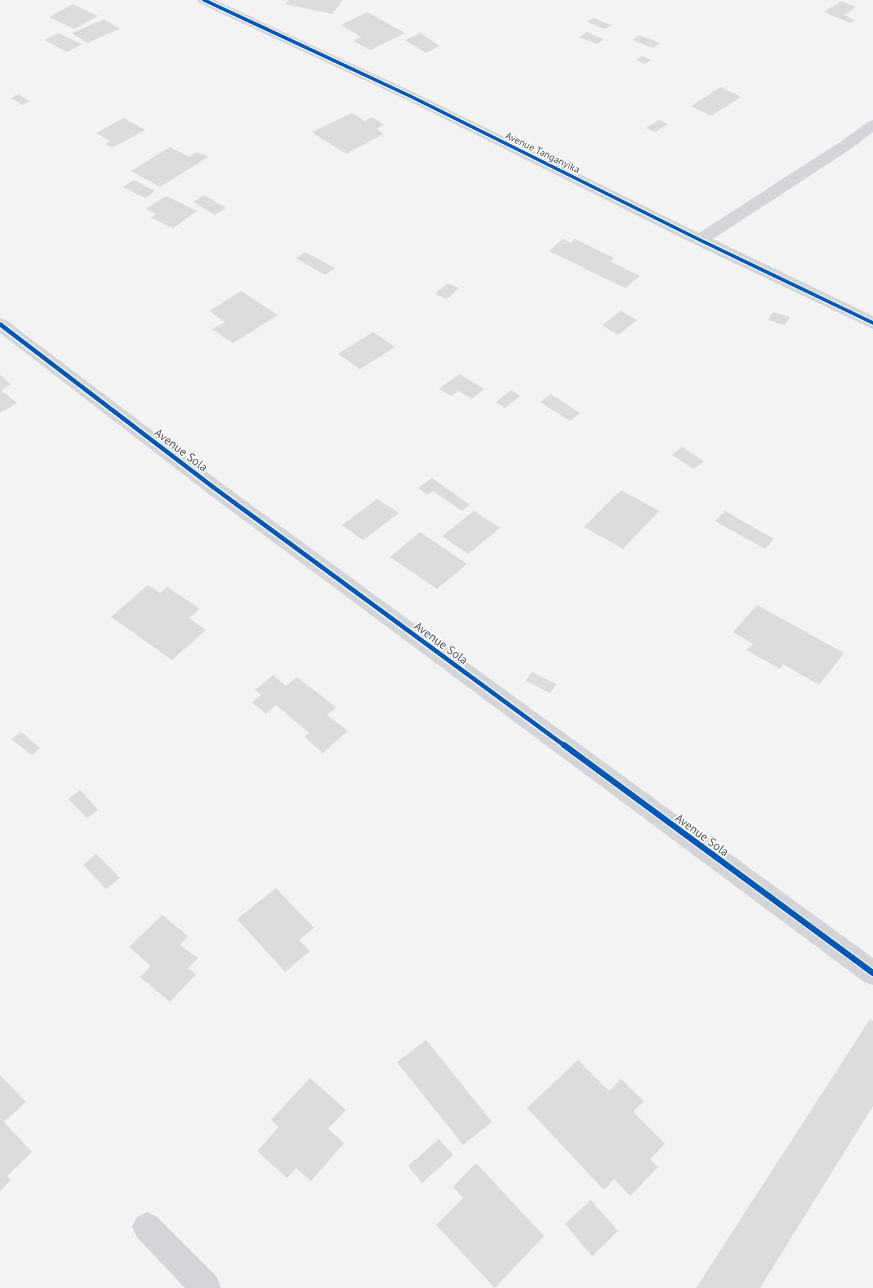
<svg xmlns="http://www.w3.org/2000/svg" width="873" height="1288" viewBox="0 0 873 1288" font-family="'PT Sans',sans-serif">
<rect width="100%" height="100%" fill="#f3f3f3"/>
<g fill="#dbdbdd">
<polygon points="289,0 343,0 332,14 285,4"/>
<polygon points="841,1 856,7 844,15 855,20 850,23 824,12"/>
<polygon points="73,4 98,16 74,29 49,17"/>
<polygon points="367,12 405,33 370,50 353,41 361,37 341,25"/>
<polygon points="593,18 612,25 605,29 587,22"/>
<polygon points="104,19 120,29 87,43 72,33"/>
<polygon points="587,32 604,39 597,44 579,37"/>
<polygon points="58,33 82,44 67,52 44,40"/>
<polygon points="420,33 440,46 426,53 405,40"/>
<polygon points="639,35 660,43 653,48 632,40"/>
<polygon points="642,56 651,60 645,64 636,60"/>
<polygon points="721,87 741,97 711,116 691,106"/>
<polygon points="18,94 30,101 23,105 11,98"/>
<polygon points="352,113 365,121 372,117 384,125 376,129 384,134 346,154 312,132"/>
<polygon points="124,118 145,130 112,148 105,144 110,141 96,133"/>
<polygon points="659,120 668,124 655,132 646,128"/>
<polygon points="170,147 189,157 197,152 208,157 160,187 131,171"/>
<polygon points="134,180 155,191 145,198 123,187"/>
<polygon points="204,195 226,208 215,215 193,202"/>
<polygon points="166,196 197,211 173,228 151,218 156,214 146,209"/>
<polygon points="563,239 571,243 575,239 614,258 610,261 640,276 625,288 549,251"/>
<polygon points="305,252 335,268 325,275 296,258"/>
<polygon points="447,283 459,288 447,299 435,294"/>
<polygon points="241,291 278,315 233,343 212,329 225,322 209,311"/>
<polygon points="621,311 637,320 618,335 602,325"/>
<polygon points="773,312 790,317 785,325 768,320"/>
<polygon points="373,332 395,347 360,369 338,354"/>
<polygon points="459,374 484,389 472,399 458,391 451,396 439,389"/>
<polygon points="0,375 11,384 1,390 17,403 0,413"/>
<polygon points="511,390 520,396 505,408 496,402"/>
<polygon points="551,394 580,413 570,421 540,402"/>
<polygon points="682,447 704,461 694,469 672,455"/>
<polygon points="432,478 470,505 462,511 433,491 427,495 418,488"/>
<polygon points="621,490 659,511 623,549 584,527"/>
<polygon points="377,499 399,513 363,540 342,525"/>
<polygon points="474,511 500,528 468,554 442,536"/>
<polygon points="725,511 774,539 765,549 715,521"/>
<polygon points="420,532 467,564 437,589 390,557"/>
<polygon points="148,585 160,593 167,587 200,609 189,618 206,630 172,660 111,617"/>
<polygon points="757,605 844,653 819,685 783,664 780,669 746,650 753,644 733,632"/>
<polygon points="532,672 556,684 550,693 526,681"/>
<polygon points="273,675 286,686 297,677 336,707 327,715 348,731 323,753 304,737 309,733 276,705 266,714 252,702 261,695 255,690"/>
<polygon points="21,732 40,748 32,755 11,739"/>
<polygon points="80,790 98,810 87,818 68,799"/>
<polygon points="96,854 120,878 106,889 83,865"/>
<polygon points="276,888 314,928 299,940 310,951 285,972 237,919"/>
<polygon points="162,915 188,936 180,945 198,958 188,968 196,974 170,1002 140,977 151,966 129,947"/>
<polygon points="870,1019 873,1021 873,1106 760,1288 696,1288"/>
<polygon points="426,1040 492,1122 463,1145 397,1062"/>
<polygon points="578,1060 609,1091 621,1079 644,1101 633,1112 665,1144 650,1159 658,1167 630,1196 614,1179 604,1190 527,1108"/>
<polygon points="0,1075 26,1102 4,1122 32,1152 7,1176 11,1180 0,1191"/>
<polygon points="310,1078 346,1110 328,1129 344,1143 311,1181 296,1168 287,1178 257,1151 279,1127 271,1120"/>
<polygon points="439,1139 453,1155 422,1183 408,1166"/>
<polygon points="476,1163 544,1236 495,1288 436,1225 463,1198 453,1187"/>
<polygon points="591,1200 618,1231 592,1256 565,1224"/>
</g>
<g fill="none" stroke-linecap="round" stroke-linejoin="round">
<g fill="#d4d5d9" fill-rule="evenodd">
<polygon points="197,0 215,0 415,93 699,233 840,142 868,122 873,120 873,132 852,148 713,239 873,316 873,329 694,244 405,99 199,3"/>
<polygon points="0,318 6,320 220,482 873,958 873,985 864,982 206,492 0,333"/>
<polygon points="147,1212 157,1217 217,1277 221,1288 185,1288 137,1237 132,1227 137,1217"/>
</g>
<defs>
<g id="cycleway-far2">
<polyline points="204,0 410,96 700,240 873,323"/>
<polyline points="0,324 3,326"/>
</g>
<polyline id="cycleway-far1" points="1,325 213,487 565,746"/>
<polyline id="cycleway" points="564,745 873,973"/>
</defs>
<use href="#cycleway-far2" stroke="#fff" stroke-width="5.5"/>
<use href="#cycleway-far1" stroke="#fff" stroke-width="7"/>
<use href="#cycleway" stroke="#fff" stroke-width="8"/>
<use href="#cycleway-far2" stroke="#0057b8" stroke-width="3.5"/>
<use href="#cycleway-far1" stroke="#0057b8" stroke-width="4.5"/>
<use href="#cycleway" stroke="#0057b8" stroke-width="6"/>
</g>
<g text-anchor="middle" stroke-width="3" stroke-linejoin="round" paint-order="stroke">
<g font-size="10" fill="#494e61" stroke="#fff">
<text transform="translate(543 152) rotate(26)" y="4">Avenue Tanganyika</text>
</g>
<g font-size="12" fill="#494e61" stroke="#fff">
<text transform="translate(181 450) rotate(37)" y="4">Avenue Sola</text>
<text transform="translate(441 643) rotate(36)" y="4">Avenue Sola</text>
<text transform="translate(702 835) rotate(36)" y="4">Avenue Sola</text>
</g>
</g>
</svg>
